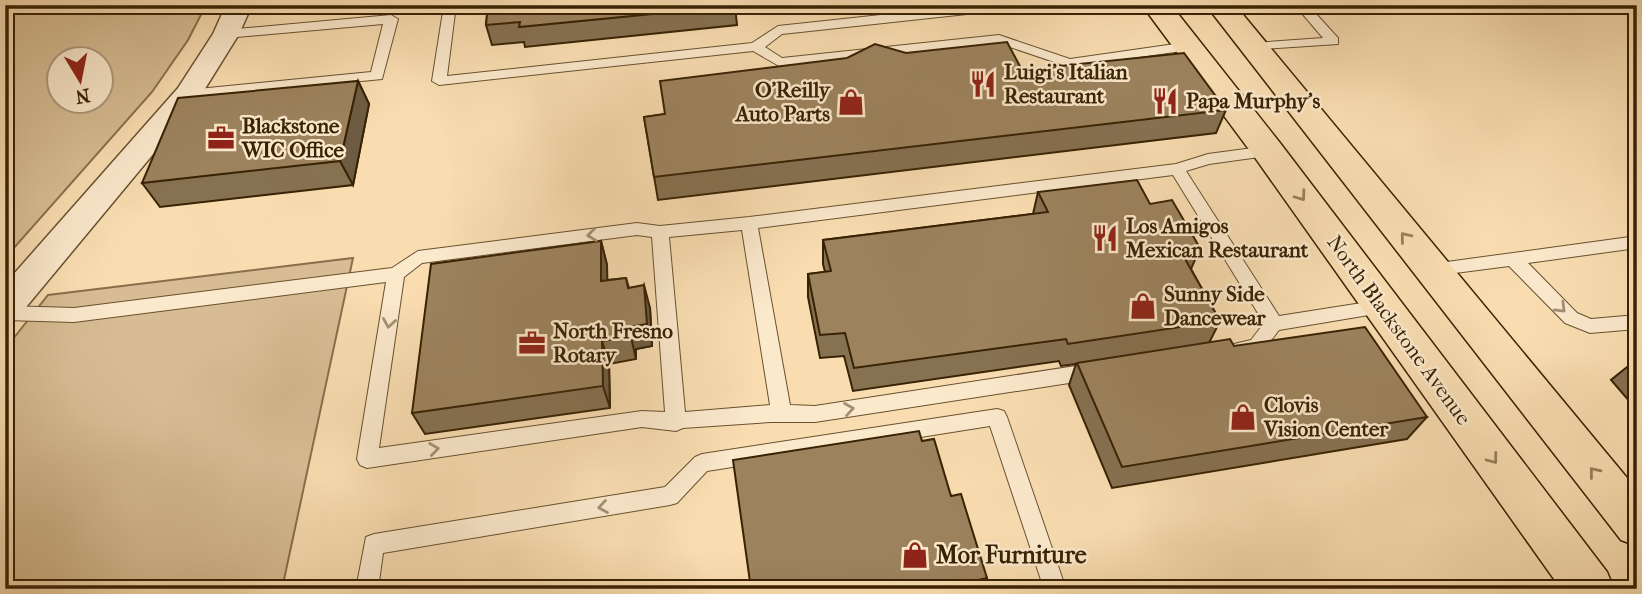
<svg xmlns="http://www.w3.org/2000/svg" width="1642" height="594" viewBox="0 0 1642 594" font-family="'IM FELL French Canon',serif">
<rect width="100%" height="100%" fill="#f9ddb1"/>
<filter id="stains"><feTurbulence type="fractalNoise" baseFrequency=".00286" numOctaves="4"/><feColorMatrix values="0 0 0 0 .2 0 0 0 0 .09 0 0 0 0 .02 0 0 0 .5 -.17"/></filter>
<radialGradient id="worn" r=".72"><stop offset=".6" stop-color="#630" stop-opacity="0"/><stop offset="1" stop-color="#630" stop-opacity=".3"/></radialGradient>
<g fill="#d8bd94" stroke="#88704c" stroke-width="2" fill-rule="evenodd">
<path d="M5,5h201l-18,35 -36,52 -147,166zM60,60h42v42h-42z"/>
<polygon points="353,258 282,589 5,589 5,349 48,295"/>
</g>
<g fill="none" stroke-linecap="round" stroke-linejoin="round">
<defs>
<g id="lane">
<polygon points="444,5 456,5 447,76 752,43 778,26 974,5 1019,5 1013,9 782,34 765,47 782,58 999,35 1070,59 1189,42 1196,46 1189,50 1069,67 998,43 779,66 753,51 439,85 432,81"/>
<polygon points="1295,5 1308,5 1338,38 1338,44 1249,50 1247,47 1254,43 1323,38"/>
<polygon points="391,15 398,19 382,79 188,98 181,94 188,90 371,72 383,24 226,38 219,34 226,30"/>
<path d="M1268,146l8,5 -3,4 -64,9 -23,7 93,145 102,-16 6,2 3,5 -3,5 -108,18 -16,21 -23,5 -6,-2 -3,-5 3,-5 17,-4 13,-17 -91,-148 -415,53 32,177 25,1 280,-43 7,3 2,5 -2,5 -7,3 -280,43h-44l-88,6 -7,3 -34,-4 -275,41 -7,-3 -3,-6 29,-177 -312,40 -69,-2v-14l69,2 318,-40 26,-17 219,-28 23,3 89,-9 427,-53 32,-10zM742,230l28,175 -85,7 -16,-175zM637,235l15,2 13,175 -23,-1 -263,37 25,-171 18,-14z"/>
<polygon points="1637,236 1637,248 1528,263 1577,313 1591,319 1637,315 1637,329 1590,333 1565,323 1509,266 1432,276 1426,275 1423,270 1426,265 1432,264"/>
<polygon points="997,409 1004,411 1007,417 1066,589 1044,589 990,426 707,471 677,503 670,505 383,553 378,589 356,589 366,537 374,534 665,487 695,457 702,454"/>
</g>
<polygon id="street" points="226,5 252,5 239,34 198,100 17,318 5,322 5,284 178,88 213,34"/>
<g id="primary">
<polygon points="1142,5 1171,5 1280,143 1607,572 1614,589 1561,589 1256,159"/>
<polygon points="1206,5 1235,5 1637,490 1637,546 1621,540"/>
</g>
</defs>
<use href="#lane" stroke="#68512f" stroke-width="2"/>
<use href="#street" stroke="#68512f" stroke-width="3"/>
<use href="#primary" stroke="#382204" stroke-width="3"/>
<use href="#lane" fill="#fbe9cc" fill-rule="evenodd"/>
<use href="#street" fill="#fbe9cc" fill-rule="evenodd"/>
<use href="#primary" fill="#f9ddb1" fill-rule="evenodd"/>
</g>
<g fill="#867151" stroke="#382204" stroke-width="2">
<polygon points="488,5 735,6 737,25 525,47 524,42 492,45 486,25"/>
<polygon points="906,53 1022,70 1226,110 1216,133 658,200 644,117 665,114"/>
<polygon points="358,81 369,104 353,185 160,207 142,183"/>
<polygon points="1038,192 1150,204 1200,248 1191,269 1220,321 1209,343 1234,346 1427,417 1407,439 1112,488 1069,385 1076,364 1061,366 1059,361 853,391 844,356 820,358 808,297 808,274 825,272 823,264 823,240 1033,214"/>
<polygon points="601,241 607,265 607,280 626,278 629,288 650,308 652,346 636,349 636,359 609,364 610,408 425,434 412,413"/>
<polygon points="1637,359 1637,410 1611,380"/>
<polygon points="922,441 951,496 987,578 983,589 751,589"/>
</g>
<g fill="#6d5c42" stroke="#382204" stroke-width="2">
<polygon points="358,81 369,104 353,185 340,161"/>
<polygon points="601,241 607,265 608,304 601,281"/>
<polygon points="644,285 650,308 652,346 636,349 636,359 631,337 630,327"/>
<polygon points="602,341 609,364 610,408 603,386"/>
</g>
<g fill="#9c835e" stroke="#382204" stroke-width="2">
<polygon points="488,5 734,5 735,6 519,27 520,22 486,25"/>
<polygon points="1007,42 1022,70 1184,53 1226,110 654,177 644,117 665,114 660,81 847,58 875,44 906,53"/>
<polygon points="358,81 340,161 142,183 178,98"/>
<polygon points="1137,180 1150,204 1172,200 1200,248 1180,250 1220,321 1068,344 1066,339 854,368 845,333 820,335 808,274 831,271 823,240 1048,212 1038,192"/>
<polygon points="601,241 601,281 626,278 628,288 644,285 647,324 630,327 631,337 602,341 603,386 412,413 431,264"/>
<polygon points="1365,327 1427,417 1122,467 1077,363 1230,339 1234,346"/>
<polygon points="919,431 922,441 934,439 951,496 961,494 987,578 974,581 976,589 751,589 733,460"/>
</g>
<defs><path id="oneway-chevron" d="M-2-3.5L2.5 0L-2 3.5" fill="none" stroke-width="1.6" stroke-linecap="round" stroke-linejoin="round" transform="scale(1.75)"/></defs>
<g stroke="#98805a">
<use href="#oneway-chevron" transform="translate(1301 196) rotate(54)"/>
<use href="#oneway-chevron" transform="translate(1405 237) rotate(-129)"/>
<use href="#oneway-chevron" transform="translate(1493 459) rotate(53)"/>
<use href="#oneway-chevron" transform="translate(1594 472) rotate(-129)"/>
</g>
<g stroke="#a38f72">
<use href="#oneway-chevron" transform="translate(592 235) rotate(173)"/>
<use href="#oneway-chevron" transform="translate(1561 308) rotate(45)"/>
<use href="#oneway-chevron" transform="translate(389 323) rotate(99)"/>
<use href="#oneway-chevron" transform="translate(849 409) rotate(-9)"/>
<use href="#oneway-chevron" transform="translate(434 449) rotate(-8)"/>
<use href="#oneway-chevron" transform="translate(603 507) rotate(171)"/>
</g>
<defs>
<symbol id="restaurant-bare" viewBox="-9 -9 18 18"><path d="M-5-6h1v4h1v-4h1v4h1v-4h1v5L-1.5 .5V6h-2V.5L-5-1ZM5-6V6H3V1.5H1.5Q1.5-4 5-6Z" fill="#8f2418" stroke="#fbe9cc" stroke-width="2.5" paint-order="stroke"/></symbol>
<symbol id="shop-bare" viewBox="-9 -9 18 18"><path d="M-5-2.5h2.3a2.7 3.5 0 0 1 5.4 0H5L5.5 6h-11ZM-1.5-2.5h3a1.5 2.3 0 0 0-3 0Z" fill="#8f2418" stroke="#fbe9cc" stroke-width="2.5" paint-order="stroke"/></symbol>
<symbol id="office-bare" viewBox="-9 -9 18 18"><path d="M-6-3h4V-5.5h4V-3h4V5H-6ZM-1-4.5V-3h2v-1.5ZM-6 0V1H6V0Z" fill="#8f2418" stroke="#fbe9cc" stroke-width="2.5" paint-order="stroke"/></symbol>
</defs>
<g fill-rule="evenodd">
<use href="#restaurant-bare" x="964" y="65" width="38" height="38"/>
<use href="#restaurant-bare" x="1146" y="82" width="38" height="38"/>
<use href="#shop-bare" x="832" y="83" width="38" height="38"/>
<use href="#office-bare" x="202" y="119" width="38" height="38"/>
<use href="#restaurant-bare" x="1086" y="219" width="38" height="38"/>
<use href="#shop-bare" x="1124" y="287" width="38" height="38"/>
<use href="#office-bare" x="513" y="324" width="38" height="38"/>
<use href="#shop-bare" x="1224" y="398" width="38" height="38"/>
<use href="#shop-bare" x="896" y="536" width="38" height="38"/>
</g>
<g text-anchor="middle" stroke-width="5" stroke-linejoin="round" paint-order="stroke">
<g font-size="21" font-weight="bold" fill="#382204" stroke="#fbe9cc" text-anchor="start">
<text x="1004" y="79">Luigi's Italian<tspan x="1004" dy="24">Restaurant</tspan></text>
<text x="830" y="97" text-anchor="end">O'Reilly<tspan x="830" dy="24">Auto Parts</tspan></text>
<text x="1186" y="108">Papa Murphy's</text>
<text x="242" y="133">Blackstone<tspan x="242" dy="24">WIC Office</tspan></text>
<text x="1126" y="233">Los Amigos<tspan x="1126" dy="24">Mexican Restaurant</tspan></text>
<text x="1164" y="301">Sunny Side<tspan x="1164" dy="24">Dancewear</tspan></text>
<text x="553" y="338">North Fresno<tspan x="553" dy="24">Rotary</tspan></text>
<text x="1264" y="412">Clovis<tspan x="1264" dy="24">Vision Center</tspan></text>
</g>
<g font-size="21" fill="#382204" stroke="#fbe9cc">
<text transform="translate(1399 330) rotate(54)" y="7">North Blackstone Avenue</text>
</g>
<g font-size="24" font-weight="bold" fill="#382204" stroke="#fbe9cc" text-anchor="start">
<text x="936" y="563">Mor Furniture</text>
</g>
</g>
<rect width="1642" height="594" fill="none" stroke="#f9ddb1" stroke-width="28"/>
<rect x="7" y="7" width="1628" height="580" fill="none" stroke="#382204" stroke-width="3.5"/>
<rect x="14" y="14" width="1614" height="566" fill="none" stroke="#382204" stroke-width="2"/>
<g transform="translate(80 80) rotate(170)"><circle r="33" fill="#fbe9cc" stroke="#ad997c" stroke-width="2"/>
<path d="M0-5L12 26L0 18L-12 26Z" fill="#8f2418"/>
<text y="-10" font-size="19" font-weight="bold" text-anchor="middle" fill="#382204">N</text>
</g>
<rect width="100%" height="100%" filter="url(#stains)"/>
<rect width="100%" height="100%" fill="url(#worn)"/>
</svg>
